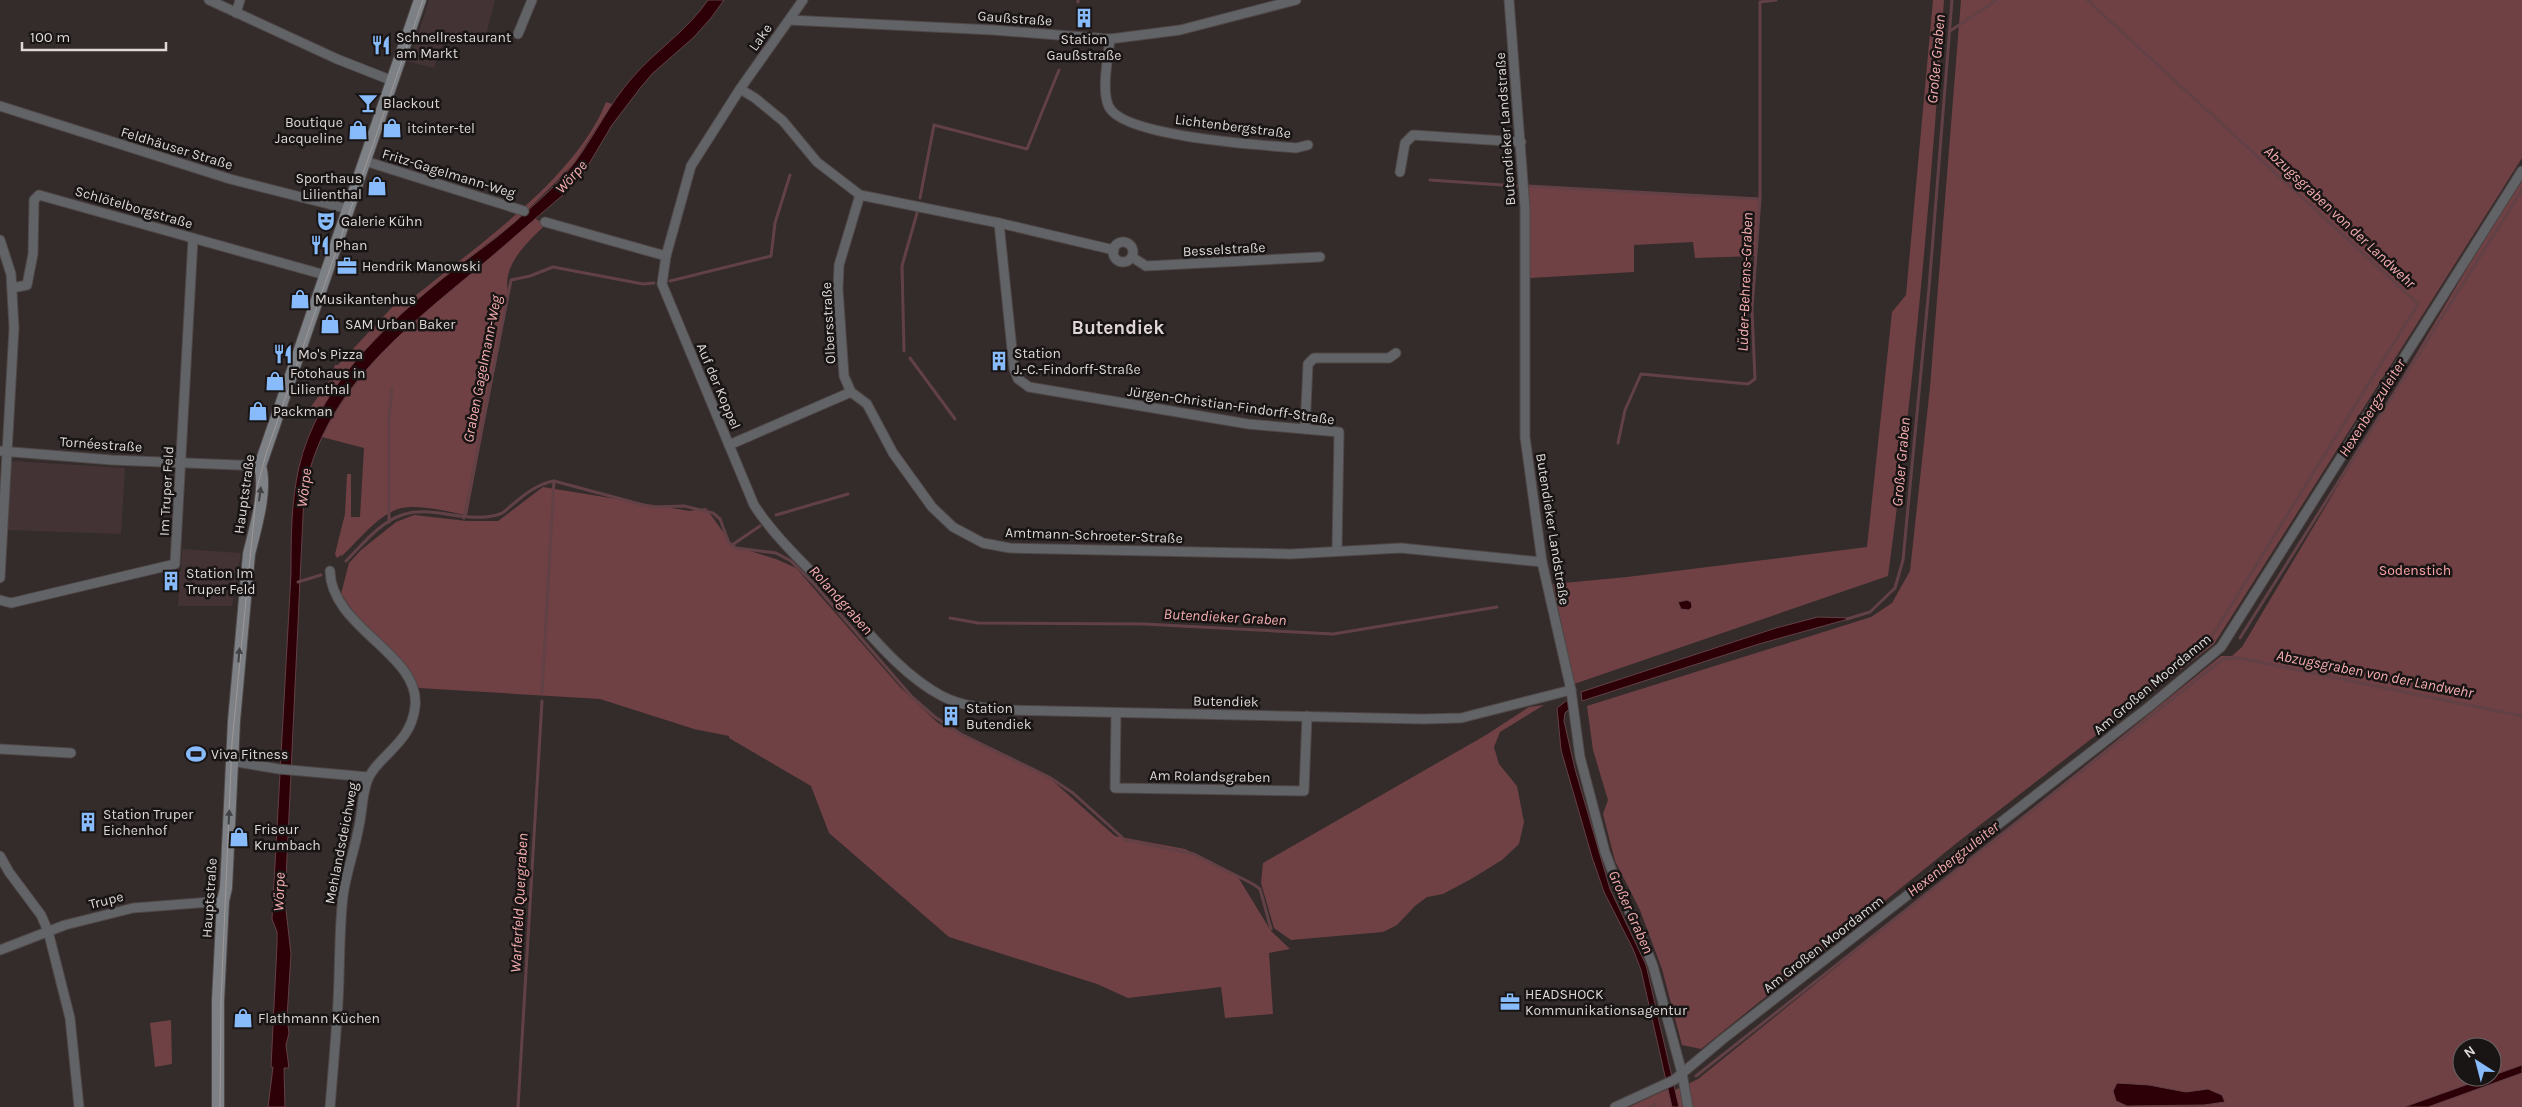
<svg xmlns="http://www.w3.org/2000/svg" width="2522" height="1107" viewBox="0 0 2522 1107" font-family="Karla,sans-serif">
<rect width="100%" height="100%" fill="#342b2b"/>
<g fill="#433334">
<polygon points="429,0 495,0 484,43 444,41 434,68 409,62"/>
<polygon points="13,461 125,468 121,534 8,530 11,462"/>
<polygon points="182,549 241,553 232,606 178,606 179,586 167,586 167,574 181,571"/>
</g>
<g fill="#704144">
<path d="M1933,0h11c-13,192 -30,385 -56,576l-314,108 -21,-100 74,-7 240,-30 25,-235 14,-17z"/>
<polygon points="1961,0 2522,0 2522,158 2214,644 1958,842 1701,1049 1682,1045 1662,969 1640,910 1615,861 1603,814 1608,800 1593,750 1587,706 1871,617 1892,603 1910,571 1930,387"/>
<path d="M606,102l6,2 -38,59 -19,20 -41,40 -71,55 -54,48 -48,54 -22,32v5l-11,-6 21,-30 6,-16h3l59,-63 7,3c64,-53 171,-124 202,-203z"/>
<polygon points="2522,181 2522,1065 2492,1076 2492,1047 2462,1047 2462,1077 2489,1077 2404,1107 1629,1107 1668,1089 1669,1093 1698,1079 2221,656 2232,656 2242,647 2469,265"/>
<polygon points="1528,186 1760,199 1756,256 1695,258 1693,242 1634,245 1634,272 1530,278"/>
<path d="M535,218l10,7c-18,18 -45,41 -36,70l-42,220c-20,-3 -49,-12 -69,-6 -21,7 -40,32 -56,47l-1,-1 -4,3 -2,-4 10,-40 2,-40h4v43h9l4,-69 -42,-11c46,-92 137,-153 213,-219z"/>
<polygon points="543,487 690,511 706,508 733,546 776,559 796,568 900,687 938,723 1046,775 1115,836 1185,849 1238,877 1271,931 1290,949 1269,953 1273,1014 1225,1018 1221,987 1128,998 1097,984 949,937 829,833 811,786 729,738 729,736 694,729 600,699 419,688 408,669 360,621 341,594 349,563 361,550 396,522 414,515 467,521 498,521"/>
<polygon points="1544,705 1500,732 1494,747 1499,764 1517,786 1524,822 1519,844 1502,860 1471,879 1443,894 1427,897 1415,906 1397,925 1383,932 1291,940 1274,928 1261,883 1263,863 1486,735 1529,707"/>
<polygon points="171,1020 172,1064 155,1067 150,1023"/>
<polygon points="2522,1073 2522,1107 2428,1107"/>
</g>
<g fill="#2d0007" stroke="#624146">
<path d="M708,0h16l-13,18 -17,19 -41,36 -12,14 -29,38 -29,49 -19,20c-33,28 -65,57 -98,84 -73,61 -145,119 -162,217l-19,406 6,53 -4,64 2,15 -3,12 3,23h-5l1,39h-17l5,-40h-2l6,-123v-12l-5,-13 19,-346c0,-35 0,-71 8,-106 18,-78 82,-138 143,-188 24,-20 51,-37 74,-58 20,-18 43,-37 59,-59 20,-27 34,-58 57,-84 24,-28 55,-47 76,-78z"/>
<polygon points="1687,600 1691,602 1692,607 1689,610 1681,609 1678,602"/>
<polygon points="1818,617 1852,618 1759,644 1582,701 1581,692 1776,628"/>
<polygon points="1570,698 1571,707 1565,713 1564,721 1575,769 1610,889 1646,965 1679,1107 1672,1107 1641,970 1633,949 1604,892 1592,857 1561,750 1557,708"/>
<polygon points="2522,1065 2522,1073 2428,1107 2404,1107"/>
<polygon points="2117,1083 2149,1085 2186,1092 2208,1089 2222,1095 2225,1102 2204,1105 2127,1106 2116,1101 2113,1091"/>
</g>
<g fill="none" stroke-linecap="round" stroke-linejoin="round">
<g stroke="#624146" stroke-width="3">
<polyline points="2087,0 2418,304 2209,641"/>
<polyline points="1078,2 1078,0"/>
<polyline points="1950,31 1997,0"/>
<polyline points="1430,180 1517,186"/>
<polyline points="1528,186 1760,199 1752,309 1755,379 1748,384 1641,374 1625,410 1618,443"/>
<polyline points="920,198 934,125 1027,149 1059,70"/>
<polyline points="1760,199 1760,2 1776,0"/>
<polyline points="670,281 771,256 775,223 790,175"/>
<polyline points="904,351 902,266 917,213"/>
<polyline points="910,358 955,419"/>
<polyline points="776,515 848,494"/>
<polyline points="464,518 511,280 530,276 553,267 643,284 654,283"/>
<polyline points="389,522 389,418 392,388"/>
<polyline points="732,545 760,526"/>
<path d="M346,561c16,-16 34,-39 56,-46 29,-11 65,10 98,-1 4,-1 8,-6 12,-9 13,-11 25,-21 42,-24l97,26 33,-1 29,7 7,6 9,24 7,5 40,5 15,8 23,23 98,113 23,20 26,17 88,43 24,16 52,47 69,14 59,30 7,5 11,40"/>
<polyline points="298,582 321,575"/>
<polyline points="950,618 978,623 1144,624 1333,634 1497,607"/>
<polyline points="1847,619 1870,612 1895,588 1903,560 1929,288 1952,0"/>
<polyline points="2240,638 2522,190"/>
<polyline points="542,692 554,481"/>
<polyline points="1696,1076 2223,659 2239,658 2522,716"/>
<polyline points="518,1107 542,701"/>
<polyline points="1650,1107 1656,1104"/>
</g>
<defs>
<g id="street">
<polyline points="209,0 337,59 393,81"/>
<path d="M803,0l-63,89 -49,77 -25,90 -4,28 92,221c22,34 53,61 81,91 32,34 65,78 107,100 21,11 44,12 67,14l414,9 38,-1 110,-28"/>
<polyline points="1509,0 1525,208 1525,437 1542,562 1571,690 1580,757 1605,852 1620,892 1642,938 1653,966 1682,1073 1688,1107"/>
<polyline points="236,13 240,0"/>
<polyline points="789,20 993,30 1110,39 1180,30 1296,0"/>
<polyline points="518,34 532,0"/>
<path d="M1110,39c-2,18 -9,53 -1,68 15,30 153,38 187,41l12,-3"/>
<polyline points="740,89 755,98 783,121 817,162 860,195 999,223 1014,369 1018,379 1029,387 1248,424 1339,432 1337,550"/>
<polyline points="0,106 230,179 348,209"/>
<polyline points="365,161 524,211"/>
<polyline points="1400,172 1405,143 1413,135 1521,142"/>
<polyline points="545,222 666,256"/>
<polyline points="999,223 1114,250"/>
<polyline points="0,240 11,274 14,328 0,578"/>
<circle cx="1123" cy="252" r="10"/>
<polyline points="1132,257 1146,266 1320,257"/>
<polyline points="12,288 27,285 33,254 34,200 39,195 325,275"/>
<polyline points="851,392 844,376 838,289 839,265 860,195"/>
<polyline points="1305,429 1308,364 1314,358 1389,358 1396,353"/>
<polyline points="729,445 851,392 867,404 893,453 932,507 953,527 983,543 1010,548 1291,554 1401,548 1542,562"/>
<polyline points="0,451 112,460 260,466"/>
<polyline points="0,600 11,603 175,564 193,239"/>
<polyline points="1116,713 1115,788 1304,791 1307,716"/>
<polyline points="0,749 71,753"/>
<polyline points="231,761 279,769 368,777"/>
<polyline points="0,856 9,872 41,915 48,931 70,1018 79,1107"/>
<polyline points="0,950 65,925 133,908 223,901"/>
<path d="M330,1107c3,-35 6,-70 8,-105 2,-35 1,-71 5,-106 3,-23 12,-47 16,-70 3,-13 3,-28 7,-41 7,-28 45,-39 49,-78 7,-52 -84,-79 -85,-136"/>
<polyline points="1615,1107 1674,1080 1723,1039 2150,706 2221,647 2522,171"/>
</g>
<path id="secondary" d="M218,1107v-106l5,-100 3,-13 8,-167 15,-167c6,-25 18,-63 11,-88l160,-466"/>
</defs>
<use href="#street" stroke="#4f4747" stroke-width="11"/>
<use href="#secondary" stroke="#4f4747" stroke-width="14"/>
<use href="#street" stroke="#616366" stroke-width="9"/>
<use href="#secondary" stroke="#7d8185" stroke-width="12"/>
<polyline stroke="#9f9898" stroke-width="1" points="220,1107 221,1001 232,743 257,488 266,454 423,0"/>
</g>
<defs><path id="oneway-solid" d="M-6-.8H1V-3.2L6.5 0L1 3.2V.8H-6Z" transform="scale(1.25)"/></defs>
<g fill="#414042">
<use href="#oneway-solid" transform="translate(260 494) rotate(-82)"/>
<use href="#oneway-solid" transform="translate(239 655) rotate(-85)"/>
<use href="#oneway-solid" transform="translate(229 817) rotate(-87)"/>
</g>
<defs>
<symbol id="building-bare" viewBox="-9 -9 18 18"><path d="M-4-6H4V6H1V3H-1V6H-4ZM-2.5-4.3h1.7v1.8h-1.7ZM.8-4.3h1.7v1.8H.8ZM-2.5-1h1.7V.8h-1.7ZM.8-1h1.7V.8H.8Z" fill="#87bbfc" stroke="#191515" stroke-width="2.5" paint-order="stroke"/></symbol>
<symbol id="restaurant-bare" viewBox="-9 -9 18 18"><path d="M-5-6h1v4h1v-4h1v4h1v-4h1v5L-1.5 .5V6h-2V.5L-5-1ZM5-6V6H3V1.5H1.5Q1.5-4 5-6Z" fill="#87bbfc" stroke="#191515" stroke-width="2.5" paint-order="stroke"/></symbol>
<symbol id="bar-bare" viewBox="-9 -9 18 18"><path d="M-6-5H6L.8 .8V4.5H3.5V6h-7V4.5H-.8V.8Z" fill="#87bbfc" stroke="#191515" stroke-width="2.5" paint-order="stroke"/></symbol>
<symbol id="shop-bare" viewBox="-9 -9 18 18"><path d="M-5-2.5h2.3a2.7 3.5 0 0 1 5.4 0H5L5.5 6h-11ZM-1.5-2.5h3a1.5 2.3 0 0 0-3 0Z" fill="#87bbfc" stroke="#191515" stroke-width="2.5" paint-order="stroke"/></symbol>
<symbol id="theatre-bare" viewBox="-9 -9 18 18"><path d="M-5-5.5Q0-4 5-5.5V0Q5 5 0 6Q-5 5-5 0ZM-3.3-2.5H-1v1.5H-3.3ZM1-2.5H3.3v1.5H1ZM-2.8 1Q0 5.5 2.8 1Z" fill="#87bbfc" stroke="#191515" stroke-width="2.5" paint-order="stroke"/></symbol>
<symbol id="office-bare" viewBox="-9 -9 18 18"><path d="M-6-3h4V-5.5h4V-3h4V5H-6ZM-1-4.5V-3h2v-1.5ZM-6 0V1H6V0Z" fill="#87bbfc" stroke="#191515" stroke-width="2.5" paint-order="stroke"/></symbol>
<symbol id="stadium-bare" viewBox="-9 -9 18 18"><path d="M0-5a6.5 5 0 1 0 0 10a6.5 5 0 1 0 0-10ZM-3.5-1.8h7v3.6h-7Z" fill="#87bbfc" stroke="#191515" stroke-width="2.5" paint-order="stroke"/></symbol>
</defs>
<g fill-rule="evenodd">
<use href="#building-bare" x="1070" y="4" width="28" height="28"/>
<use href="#restaurant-bare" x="367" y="31" width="28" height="28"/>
<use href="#bar-bare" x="354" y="89" width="28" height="28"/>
<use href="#shop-bare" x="378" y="114" width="28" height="28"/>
<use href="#shop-bare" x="344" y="116" width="28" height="28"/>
<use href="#shop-bare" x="363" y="172" width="28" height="28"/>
<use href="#theatre-bare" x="312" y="207" width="28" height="28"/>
<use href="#restaurant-bare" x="306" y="231" width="28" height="28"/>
<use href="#office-bare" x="333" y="252" width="28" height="28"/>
<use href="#shop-bare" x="286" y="285" width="28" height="28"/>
<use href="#shop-bare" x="316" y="310" width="28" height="28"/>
<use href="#restaurant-bare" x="269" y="340" width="28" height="28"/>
<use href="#building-bare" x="985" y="347" width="28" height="28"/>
<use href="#shop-bare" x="261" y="367" width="28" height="28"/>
<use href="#shop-bare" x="244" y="397" width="28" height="28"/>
<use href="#building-bare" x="157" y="567" width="28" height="28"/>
<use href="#building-bare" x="937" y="702" width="28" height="28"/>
<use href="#stadium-bare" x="182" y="740" width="28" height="28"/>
<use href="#building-bare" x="74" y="808" width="28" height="28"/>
<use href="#shop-bare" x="225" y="823" width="28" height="28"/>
<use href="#office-bare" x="1496" y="988" width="28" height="28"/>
<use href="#shop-bare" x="229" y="1004" width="28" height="28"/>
</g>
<g text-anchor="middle" stroke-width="5" stroke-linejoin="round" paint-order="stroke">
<g font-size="14" fill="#ded8d8" stroke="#191515">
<text transform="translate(1015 18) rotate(4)" y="5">Gaußstraße</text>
<text transform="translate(760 37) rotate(-55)" y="5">Lake</text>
<text transform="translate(1233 126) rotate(7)" y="5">Lichtenbergstraße</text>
<text transform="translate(1505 129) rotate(-94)" y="5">Butendieker Landstraße</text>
<text transform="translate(177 148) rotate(17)" y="5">Feldhäuser Straße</text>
<text transform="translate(449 173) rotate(17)" y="5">Fritz-Gagelmann-Weg</text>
<text transform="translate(134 207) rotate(16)" y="5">Schlötelborgstraße</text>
<text transform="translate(1224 249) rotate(-3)" y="5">Besselstraße</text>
<text transform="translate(828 323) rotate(-93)" y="5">Olbersstraße</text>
<text transform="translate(719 386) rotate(67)" y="5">Auf der Koppel</text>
<text transform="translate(1231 405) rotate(8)" y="5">Jürgen-Christian-Findorff-Straße</text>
<text transform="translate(101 444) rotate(4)" y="5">Tornéestraße</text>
<text transform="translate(166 491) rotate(-87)" y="5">Im Truper Feld</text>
<text transform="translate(244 494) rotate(-82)" y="5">Hauptstraße</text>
<text transform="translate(1553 529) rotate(81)" y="5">Butendieker Landstraße</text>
<text transform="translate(1094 535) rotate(2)" y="5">Amtmann-Schroeter-Straße</text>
<text transform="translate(2152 684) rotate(-40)" y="5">Am Großen Moordamm</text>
<text transform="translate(1226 701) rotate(1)" y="5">Butendiek</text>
<text transform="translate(1210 776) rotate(1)" y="5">Am Rolandsgraben</text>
<text transform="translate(341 843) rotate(-79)" y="5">Mehlandsdeichweg</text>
<text transform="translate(209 898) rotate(-86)" y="5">Hauptstraße</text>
<text transform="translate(106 900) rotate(-14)" y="5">Trupe</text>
<text transform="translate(1823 944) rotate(-38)" y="5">Am Großen Moordamm</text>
</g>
<g font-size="14" fill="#ded8d8" stroke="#191515" text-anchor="start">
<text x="396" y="42">Schnellrestaurant<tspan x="396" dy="16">am Markt</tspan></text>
<text x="1084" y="44" text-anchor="middle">Station<tspan x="1084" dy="16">Gaußstraße</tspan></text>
<text x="383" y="108">Blackout</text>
<text x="343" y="127" text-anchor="end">Boutique<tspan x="343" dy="16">Jacqueline</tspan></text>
<text x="407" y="133">itcinter-tel</text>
<text x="362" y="183" text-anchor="end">Sporthaus<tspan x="362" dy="16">Lilienthal</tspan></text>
<text x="341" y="226">Galerie Kühn</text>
<text x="335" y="250">Phan</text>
<text x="362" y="271">Hendrik Manowski</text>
<text x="315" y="304">Musikantenhus</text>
<text x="345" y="329">SAM Urban Baker</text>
<text x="1014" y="358">Station<tspan x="1014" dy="16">J.-C.-Findorff-Straße</tspan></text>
<text x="298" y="359">Mo's Pizza</text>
<text x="290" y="378">Fotohaus in<tspan x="290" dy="16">Lilienthal</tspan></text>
<text x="273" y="416">Packman</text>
<text x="186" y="578">Station Im<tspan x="186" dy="16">Truper Feld</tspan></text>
<text x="966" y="713">Station<tspan x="966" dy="16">Butendiek</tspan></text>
<text x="211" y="759">Viva Fitness</text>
<text x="103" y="819">Station Truper<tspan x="103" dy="16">Eichenhof</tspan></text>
<text x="254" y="834">Friseur<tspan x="254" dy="16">Krumbach</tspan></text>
<text x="1525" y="999">HEADSHOCK<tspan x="1525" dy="16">Kommunikationsagentur</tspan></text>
<text x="258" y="1023">Flathmann Küchen</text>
</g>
<g font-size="14" fill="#fea4a9" stroke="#191515">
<text x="2415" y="575">Sodenstich</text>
</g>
<g font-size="15" font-style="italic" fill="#f5adb0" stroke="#191515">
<text transform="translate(1936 59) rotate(-85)" y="5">Großer Graben</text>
<text transform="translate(571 177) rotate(-48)" y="5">Wörpe</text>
<text transform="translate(2340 217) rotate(43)" y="5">Abzugsgraben von der Landwehr</text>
<text transform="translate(1745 282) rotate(-88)" y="5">Lüder-Behrens-Graben</text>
<text transform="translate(482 369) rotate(-79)" y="5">Graben Gagelmann-Weg</text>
<text transform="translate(2372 408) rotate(-58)" y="5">Hexenbergzuleiter</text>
<text transform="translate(1901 462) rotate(-85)" y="5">Großer Graben</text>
<text transform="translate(304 488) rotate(-83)" y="5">Wörpe</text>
<text transform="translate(841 600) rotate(48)" y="5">Rolandgraben</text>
<text transform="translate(1225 617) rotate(3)" y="5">Butendieker Graben</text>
<text transform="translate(2375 674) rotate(11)" y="5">Abzugsgraben von der Landwehr</text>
<text transform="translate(1953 859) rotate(-38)" y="5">Hexenbergzuleiter</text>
<text transform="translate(279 892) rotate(-88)" y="5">Wörpe</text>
<text transform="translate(519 903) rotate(-87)" y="5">Warferfeld Quergraben</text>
<text transform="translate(1631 912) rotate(66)" y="5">Großer Graben</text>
</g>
<g font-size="19" font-weight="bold" fill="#e1d6d6" stroke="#191515">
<text x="1118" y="334">Butendiek</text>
</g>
</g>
<g transform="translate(2477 1062) rotate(324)"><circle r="24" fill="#191515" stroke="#686363"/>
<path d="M0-4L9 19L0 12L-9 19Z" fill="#87bbfc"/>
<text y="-8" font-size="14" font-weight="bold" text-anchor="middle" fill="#ded8d8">N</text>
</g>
<path d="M22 42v8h144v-8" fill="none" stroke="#ded8d8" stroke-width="2.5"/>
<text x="30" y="42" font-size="15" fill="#ded8d8" stroke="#191515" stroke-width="4" paint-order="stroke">100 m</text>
</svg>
